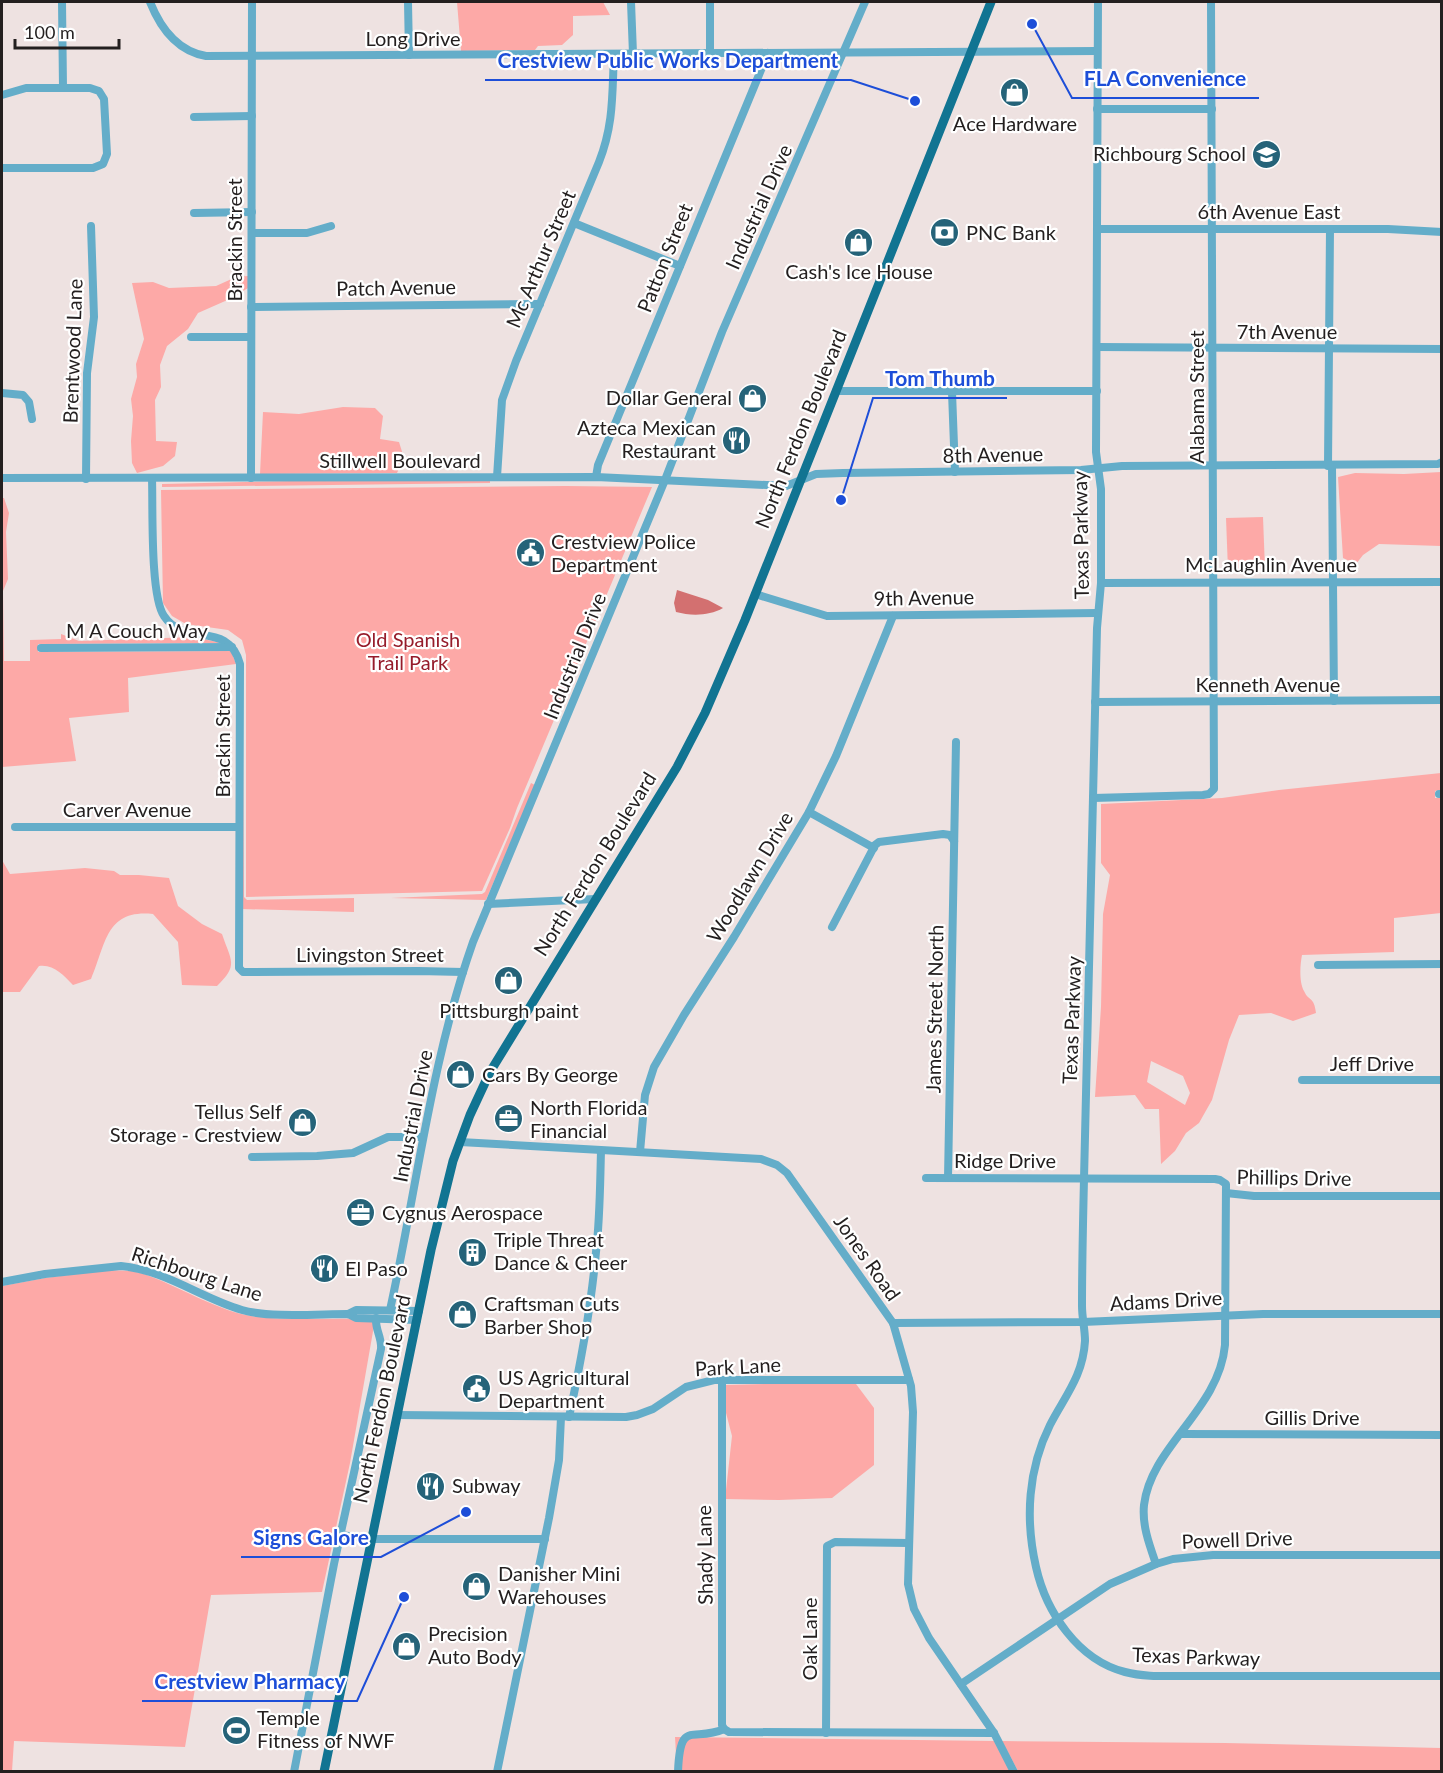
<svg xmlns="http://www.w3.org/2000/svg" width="1443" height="1773" viewBox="0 0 1443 1773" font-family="Lato,sans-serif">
<rect width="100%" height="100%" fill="#eee2e1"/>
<g fill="#fda9a7" fill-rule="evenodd">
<polygon points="457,2 603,2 610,15 573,16 573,35 562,45 538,46 535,50 461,51"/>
<polygon points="248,276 248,288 232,298 198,313 188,329 167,346 160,365 161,387 155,400 156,441 177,442 175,456 163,466 137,473 132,463 131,441 133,416 131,399 137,377 136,364 144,339 132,283 153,282 169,288 216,286 236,277"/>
<polygon points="343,407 375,408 383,416 380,439 399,442 404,458 397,473 260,474 263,412 299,414"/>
<polygon points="1441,472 1441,546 1379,544 1363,555 1356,564 1343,558 1338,477 1355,473 1404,474"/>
<polygon points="290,481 490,481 490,483 162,487 162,484"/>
<polygon points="566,486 652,487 517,808 510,828 482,891 246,897 246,655 242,640 228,630 186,624 172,616 163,603 161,490"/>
<polygon points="2,498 4,498 9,513 6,532 8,579 3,591 4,661 30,661 30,640 61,639 61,634 79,641 193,637 222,643 38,644 38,652 231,651 236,664 128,678 129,712 69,718 76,761 2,767"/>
<polygon points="1263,517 1265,569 1228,570 1226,518"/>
<polygon points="243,751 244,897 247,900 354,898 354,912 242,909"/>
<path d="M1441,773v17l-6,1v7h6v115l-47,5v34l-92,3c-2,10 -3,27 2,36 5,11 10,5 12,22l-23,8 -22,-8 -32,2 -10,25 -17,60 -13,23 -13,10 -11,18 -14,13 -2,-55h-14l-10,-14 -40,2 6,-90 2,-93 7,-39 -9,-12v-59l121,-6 57,-8zM1151,1061l32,15 7,17 -5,12 -38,-23z"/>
<polygon points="531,783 535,785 486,900 391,898 482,894 485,892"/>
<path d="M2,860l8,14 75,-6 29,3 6,4h19l30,3 9,28 24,18 20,10c9,27 17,31 -5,52l-35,-1 -4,-43 -25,-28c-48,-5 -47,31 -62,65l-18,6c-10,-10 -19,-21 -34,-19l-19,26h-18z"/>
<path d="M107,1270l25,1 12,3c32,11 71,35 102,41 42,8 86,1 129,5l-25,143 -28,129 -111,3 -26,152 -171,-6 -2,30 -10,1v-486l43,-8z"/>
<polygon points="764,1384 856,1384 874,1408 874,1465 832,1498 779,1500 725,1499 732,1436 725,1409 725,1385"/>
<polygon points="675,1737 994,1741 1010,1771 677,1771"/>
<polygon points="1002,1741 1225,1743 1441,1748 1441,1771 1018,1771"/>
</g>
<path fill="#d37070" d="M677,590l31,10 15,8c-14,8 -32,8 -47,4l-2,-9z"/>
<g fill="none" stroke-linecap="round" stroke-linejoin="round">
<g stroke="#64adc9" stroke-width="8">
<polyline points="62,2 63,88"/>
<path d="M150,2c10,25 27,49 56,54l891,-5"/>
<polyline points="408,2 409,55"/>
<polyline points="631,2 633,54"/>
<path d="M1098,2l-2,450 5,37v94l-4,45c-4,183 -8,367 -13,551 -1,42 -2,85 -2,127 0,12 3,23 3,35 -2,35 -20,55 -35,84 -22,44 -25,94 -14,142 10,45 42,93 89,105 19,5 39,4 58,4h259"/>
<polyline points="710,54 710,2"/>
<polyline points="2,95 26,88 90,88 99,91 104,99 107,154 103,164 93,168 2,168"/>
<polyline points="1097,109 1212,109"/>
<polyline points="194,117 252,116"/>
<polyline points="194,213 252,212"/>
<polyline points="574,223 680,266"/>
<polyline points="1097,229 1388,229 1442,232"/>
<polyline points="252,233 307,233 331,226"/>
<polyline points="251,307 540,304"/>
<polyline points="191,337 251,337"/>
<polyline points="1097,347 1442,349"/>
<polyline points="836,391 1097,391"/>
<polyline points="952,392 955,472"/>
<polyline points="2,393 23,395 29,402 32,419"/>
<polyline points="1328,466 1330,229"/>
<polyline points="1332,466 1334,701"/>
<path d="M497,477l5,-77 14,-39 83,-199c15,-38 13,-68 15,-108"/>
<polyline points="596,477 598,465 768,53"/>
<polyline points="2,478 596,477 786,486 816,474 843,473 1081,470 1122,466 1438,464 1442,462"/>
<path d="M152,478c1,29 -2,118 12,138 21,32 64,3 76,48l-1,304 4,4 175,-1 45,1"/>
<polyline points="251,478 252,2"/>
<polyline points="86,479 87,373 94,317 91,226"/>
<polyline points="1101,583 1442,582"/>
<polyline points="755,594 827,616 1097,613"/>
<polyline points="41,648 232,647"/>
<polyline points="1095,702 1442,700"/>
<polyline points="1439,794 1442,794"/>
<polyline points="1093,798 1203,795 1209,794 1214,789 1211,2"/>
<polyline points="809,812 874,848"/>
<polyline points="15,827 239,827"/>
<polyline points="488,904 595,899"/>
<polyline points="832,927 875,845 879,842 943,834 950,835 954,841"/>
<polyline points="1318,965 1442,964"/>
<polyline points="1302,1080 1442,1080"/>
<polyline points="460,1142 761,1159 777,1165 787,1173 893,1323 911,1386 913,1412 908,1584 914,1609 929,1638 994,1733 1014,1772"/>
<polyline points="640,1152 645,1095 654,1067 684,1015 734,937 809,812 836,756 893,616"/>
<polyline points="252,1157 317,1156 353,1153 388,1137 423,1137"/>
<path d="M926,1178l289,1 5,1 6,4 -1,161c-6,65 -74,101 -81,160 -2,20 5,39 12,59"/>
<polyline points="948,1178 956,742"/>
<polyline points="1226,1193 1254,1196 1442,1196"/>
<path d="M2,1282l43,-8 76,-8c44,4 80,32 121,44 27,8 76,4 106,4l8,4 61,2"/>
<path d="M390,1310c27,-123 41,-249 83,-368l192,-462 57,-148 143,-330"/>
<polyline points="348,1314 356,1310 419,1311"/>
<polyline points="893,1323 1083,1322 1263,1314 1442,1314"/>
<polyline points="722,1380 722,1725 724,1729"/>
<polyline points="397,1415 626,1417 637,1415 653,1409 686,1387 714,1380 909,1380"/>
<path d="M569,1417c12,-55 22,-109 27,-165 4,-33 4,-67 5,-101"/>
<polyline points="1182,1434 1442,1435"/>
<polyline points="341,1535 371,1539 545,1539"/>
<polyline points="961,1684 1110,1584 1156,1564 1173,1559 1213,1555 1442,1555"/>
<polyline points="826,1733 827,1546 835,1542 909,1543"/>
<path d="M294,1772l40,-208 47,-215c1,-12 -6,-19 -5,-31"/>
<polyline points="497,1772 549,1518 559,1460 561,1417"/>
<path d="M678,1772c2,-55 15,-29 46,-43l5,3 265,1"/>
</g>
<polyline stroke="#117492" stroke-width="9" points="324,1772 431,1250 453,1161 470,1115 490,1072 677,767 705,713 745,620 991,2"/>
</g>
<defs>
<symbol id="shop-disc" viewBox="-11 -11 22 22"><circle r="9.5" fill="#256379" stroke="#fff"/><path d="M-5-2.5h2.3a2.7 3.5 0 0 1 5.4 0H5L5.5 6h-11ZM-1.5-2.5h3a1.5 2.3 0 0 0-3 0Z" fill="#fff"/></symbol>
<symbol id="school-disc" viewBox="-11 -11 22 22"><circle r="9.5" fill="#256379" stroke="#fff"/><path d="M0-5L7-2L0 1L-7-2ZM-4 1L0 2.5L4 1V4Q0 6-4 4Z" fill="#fff"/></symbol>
<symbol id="bank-disc" viewBox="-11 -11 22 22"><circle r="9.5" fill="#256379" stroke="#fff"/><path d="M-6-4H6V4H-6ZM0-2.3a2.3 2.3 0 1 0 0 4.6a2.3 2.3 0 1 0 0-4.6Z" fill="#fff"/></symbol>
<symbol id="restaurant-disc" viewBox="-11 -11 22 22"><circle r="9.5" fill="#256379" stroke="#fff"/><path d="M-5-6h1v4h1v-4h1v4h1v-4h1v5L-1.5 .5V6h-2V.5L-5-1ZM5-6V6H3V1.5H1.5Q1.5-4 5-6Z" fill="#fff"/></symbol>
<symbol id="civic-disc" viewBox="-11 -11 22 22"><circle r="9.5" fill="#256379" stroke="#fff"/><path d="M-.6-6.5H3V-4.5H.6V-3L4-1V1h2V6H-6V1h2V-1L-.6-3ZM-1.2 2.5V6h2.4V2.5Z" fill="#fff"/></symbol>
<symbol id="office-disc" viewBox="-11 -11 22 22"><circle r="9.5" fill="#256379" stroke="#fff"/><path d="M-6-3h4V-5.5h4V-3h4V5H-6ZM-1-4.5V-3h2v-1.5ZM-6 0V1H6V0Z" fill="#fff"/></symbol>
<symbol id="building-disc" viewBox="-11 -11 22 22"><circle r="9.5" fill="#256379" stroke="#fff"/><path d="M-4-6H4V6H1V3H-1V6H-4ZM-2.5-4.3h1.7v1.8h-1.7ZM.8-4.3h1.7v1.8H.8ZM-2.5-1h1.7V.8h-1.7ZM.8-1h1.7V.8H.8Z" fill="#fff"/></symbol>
<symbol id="stadium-disc" viewBox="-11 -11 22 22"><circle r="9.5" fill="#256379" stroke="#fff"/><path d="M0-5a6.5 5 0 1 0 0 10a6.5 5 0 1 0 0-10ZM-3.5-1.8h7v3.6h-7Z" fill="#fff"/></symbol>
</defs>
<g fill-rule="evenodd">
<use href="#shop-disc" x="998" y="76" width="33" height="33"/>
<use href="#school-disc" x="1250" y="138" width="33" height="33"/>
<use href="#bank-disc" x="928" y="216" width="33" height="33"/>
<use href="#shop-disc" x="842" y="226" width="33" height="33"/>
<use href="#shop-disc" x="736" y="382" width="33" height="33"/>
<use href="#restaurant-disc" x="720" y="424" width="33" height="33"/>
<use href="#civic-disc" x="514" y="536" width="33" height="33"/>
<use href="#shop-disc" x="492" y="964" width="33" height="33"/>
<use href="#shop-disc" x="444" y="1058" width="33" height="33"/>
<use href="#office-disc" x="492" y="1102" width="33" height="33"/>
<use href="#shop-disc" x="286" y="1106" width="33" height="33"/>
<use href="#office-disc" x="344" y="1196" width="33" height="33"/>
<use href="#building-disc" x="456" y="1236" width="33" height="33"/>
<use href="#restaurant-disc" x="308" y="1252" width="33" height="33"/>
<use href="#shop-disc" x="446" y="1298" width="33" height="33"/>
<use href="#civic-disc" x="460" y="1372" width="33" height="33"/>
<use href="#restaurant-disc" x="414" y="1470" width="33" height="33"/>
<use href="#shop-disc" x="460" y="1570" width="33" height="33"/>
<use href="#shop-disc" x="390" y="1630" width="33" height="33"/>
<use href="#stadium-disc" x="220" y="1714" width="33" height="33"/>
</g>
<g text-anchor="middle" stroke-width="4.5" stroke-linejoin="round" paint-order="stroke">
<g font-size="20" fill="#231f1f" stroke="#fff">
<text x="413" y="46">Long Drive</text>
<text transform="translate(759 207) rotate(-66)" y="7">Industrial Drive</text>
<text x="1269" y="219">6th Avenue East</text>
<text transform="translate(235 240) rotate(-90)" y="7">Brackin Street</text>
<text transform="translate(665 258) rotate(-68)" y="7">Patton Street</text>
<text transform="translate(541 259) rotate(-67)" y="7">Mc Arthur Street</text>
<text transform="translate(396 288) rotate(-1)" y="7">Patch Avenue</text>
<text x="1287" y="339">7th Avenue</text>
<text transform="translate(73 351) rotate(-88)" y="7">Brentwood Lane</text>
<text transform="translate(1197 397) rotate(-90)" y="7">Alabama Street</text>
<text transform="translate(801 429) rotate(-68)" y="7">North Ferdon Boulevard</text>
<text transform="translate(993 455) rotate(-1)" y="7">8th Avenue</text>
<text x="400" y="468">Stillwell Boulevard</text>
<text transform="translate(1081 535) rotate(-91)" y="7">Texas Parkway</text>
<text x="1271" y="572">McLaughlin Avenue</text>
<text transform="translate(924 598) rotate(-1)" y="7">9th Avenue</text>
<text x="137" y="638">M A Couch Way</text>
<text transform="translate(575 656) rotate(-68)" y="7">Industrial Drive</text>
<text x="1268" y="692">Kenneth Avenue</text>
<text transform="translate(223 736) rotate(-90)" y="7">Brackin Street</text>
<text x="127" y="817">Carver Avenue</text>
<text transform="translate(595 864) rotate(-58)" y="7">North Ferdon Boulevard</text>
<text transform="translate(750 877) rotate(-59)" y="7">Woodlawn Drive</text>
<text x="370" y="962">Livingston Street</text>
<text transform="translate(935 1009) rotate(-89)" y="7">James Street North</text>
<text transform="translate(1072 1020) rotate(-88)" y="7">Texas Parkway</text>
<text x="1372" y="1071">Jeff Drive</text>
<text transform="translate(413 1116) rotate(-79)" y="7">Industrial Drive</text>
<text x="1005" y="1168">Ridge Drive</text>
<text transform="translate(1294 1178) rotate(1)" y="7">Phillips Drive</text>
<text transform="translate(867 1258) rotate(55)" y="7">Jones Road</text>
<text transform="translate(197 1274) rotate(18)" y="7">Richbourg Lane</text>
<text transform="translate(1166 1301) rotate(-3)" y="7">Adams Drive</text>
<text transform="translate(738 1367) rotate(-3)" y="7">Park Lane</text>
<text transform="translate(382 1399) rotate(-78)" y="7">North Ferdon Boulevard</text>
<text x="1312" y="1425">Gillis Drive</text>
<text transform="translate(1237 1540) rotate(-2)" y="7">Powell Drive</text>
<text transform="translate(705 1555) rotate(-91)" y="7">Shady Lane</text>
<text transform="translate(810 1639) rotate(-90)" y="7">Oak Lane</text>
<text transform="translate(1196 1657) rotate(2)" y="7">Texas Parkway</text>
</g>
<g font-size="20" fill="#231f1f" stroke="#fff" text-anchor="start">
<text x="1015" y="131" text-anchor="middle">Ace Hardware</text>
<text x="1246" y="161" text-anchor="end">Richbourg School</text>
<text x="966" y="240">PNC Bank</text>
<text x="859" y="279" text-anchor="middle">Cash's Ice House</text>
<text x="732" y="405" text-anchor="end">Dollar General</text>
<text x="716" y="435" text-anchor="end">Azteca Mexican<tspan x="716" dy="23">Restaurant</tspan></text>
<text x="551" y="549">Crestview Police<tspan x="551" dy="23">Department</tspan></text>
<text x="509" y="1018" text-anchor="middle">Pittsburgh paint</text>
<text x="482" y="1082">Cars By George</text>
<text x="530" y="1115">North Florida<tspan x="530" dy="23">Financial</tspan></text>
<text x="282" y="1119" text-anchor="end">Tellus Self<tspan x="282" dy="23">Storage - Crestview</tspan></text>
<text x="382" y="1220">Cygnus Aerospace</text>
<text x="494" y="1247">Triple Threat<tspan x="494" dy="23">Dance &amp; Cheer</tspan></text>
<text x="345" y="1276">El Paso</text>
<text x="484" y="1311">Craftsman Cuts<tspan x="484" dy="23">Barber Shop</tspan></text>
<text x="498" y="1385">US Agricultural<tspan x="498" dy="23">Department</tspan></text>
<text x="452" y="1493">Subway</text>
<text x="498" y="1581">Danisher Mini<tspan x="498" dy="23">Warehouses</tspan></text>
<text x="428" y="1641">Precision<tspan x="428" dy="23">Auto Body</tspan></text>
<text x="257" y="1725">Temple<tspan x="257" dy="23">Fitness of NWF</tspan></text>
</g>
<g font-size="20" fill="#961c2b" stroke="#fff">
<text x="408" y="647">Old Spanish<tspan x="408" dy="23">Trail Park</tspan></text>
</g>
</g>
<path fill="none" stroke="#1d4ed8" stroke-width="2" d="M915 101L851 80H485M1032 24L1072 98H1259M841 500L873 398H1007M466 1512L381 1557H241M404 1597L357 1701H142"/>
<g fill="#1d4ed8" stroke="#fff" stroke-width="2">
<circle cx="915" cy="101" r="6"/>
<circle cx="1032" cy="24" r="6"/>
<circle cx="841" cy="500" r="6"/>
<circle cx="466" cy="1512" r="6"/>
<circle cx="404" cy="1597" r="6"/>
</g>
<g font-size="21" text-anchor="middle" font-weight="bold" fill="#1d4ed8" stroke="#fff" stroke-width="4.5" stroke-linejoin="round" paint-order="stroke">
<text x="668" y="68">Crestview Public Works Department</text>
<text x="1165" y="86">FLA Convenience</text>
<text x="940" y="386">Tom Thumb</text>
<text x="311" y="1545">Signs Galore</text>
<text x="250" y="1689">Crestview Pharmacy</text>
</g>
<rect width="1443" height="1773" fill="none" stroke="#231f1f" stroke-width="6"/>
<path d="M15 39v9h104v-9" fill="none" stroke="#231f1f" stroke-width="3"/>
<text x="24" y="39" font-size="18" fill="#231f1f" stroke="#ffffff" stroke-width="4.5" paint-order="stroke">100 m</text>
</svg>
